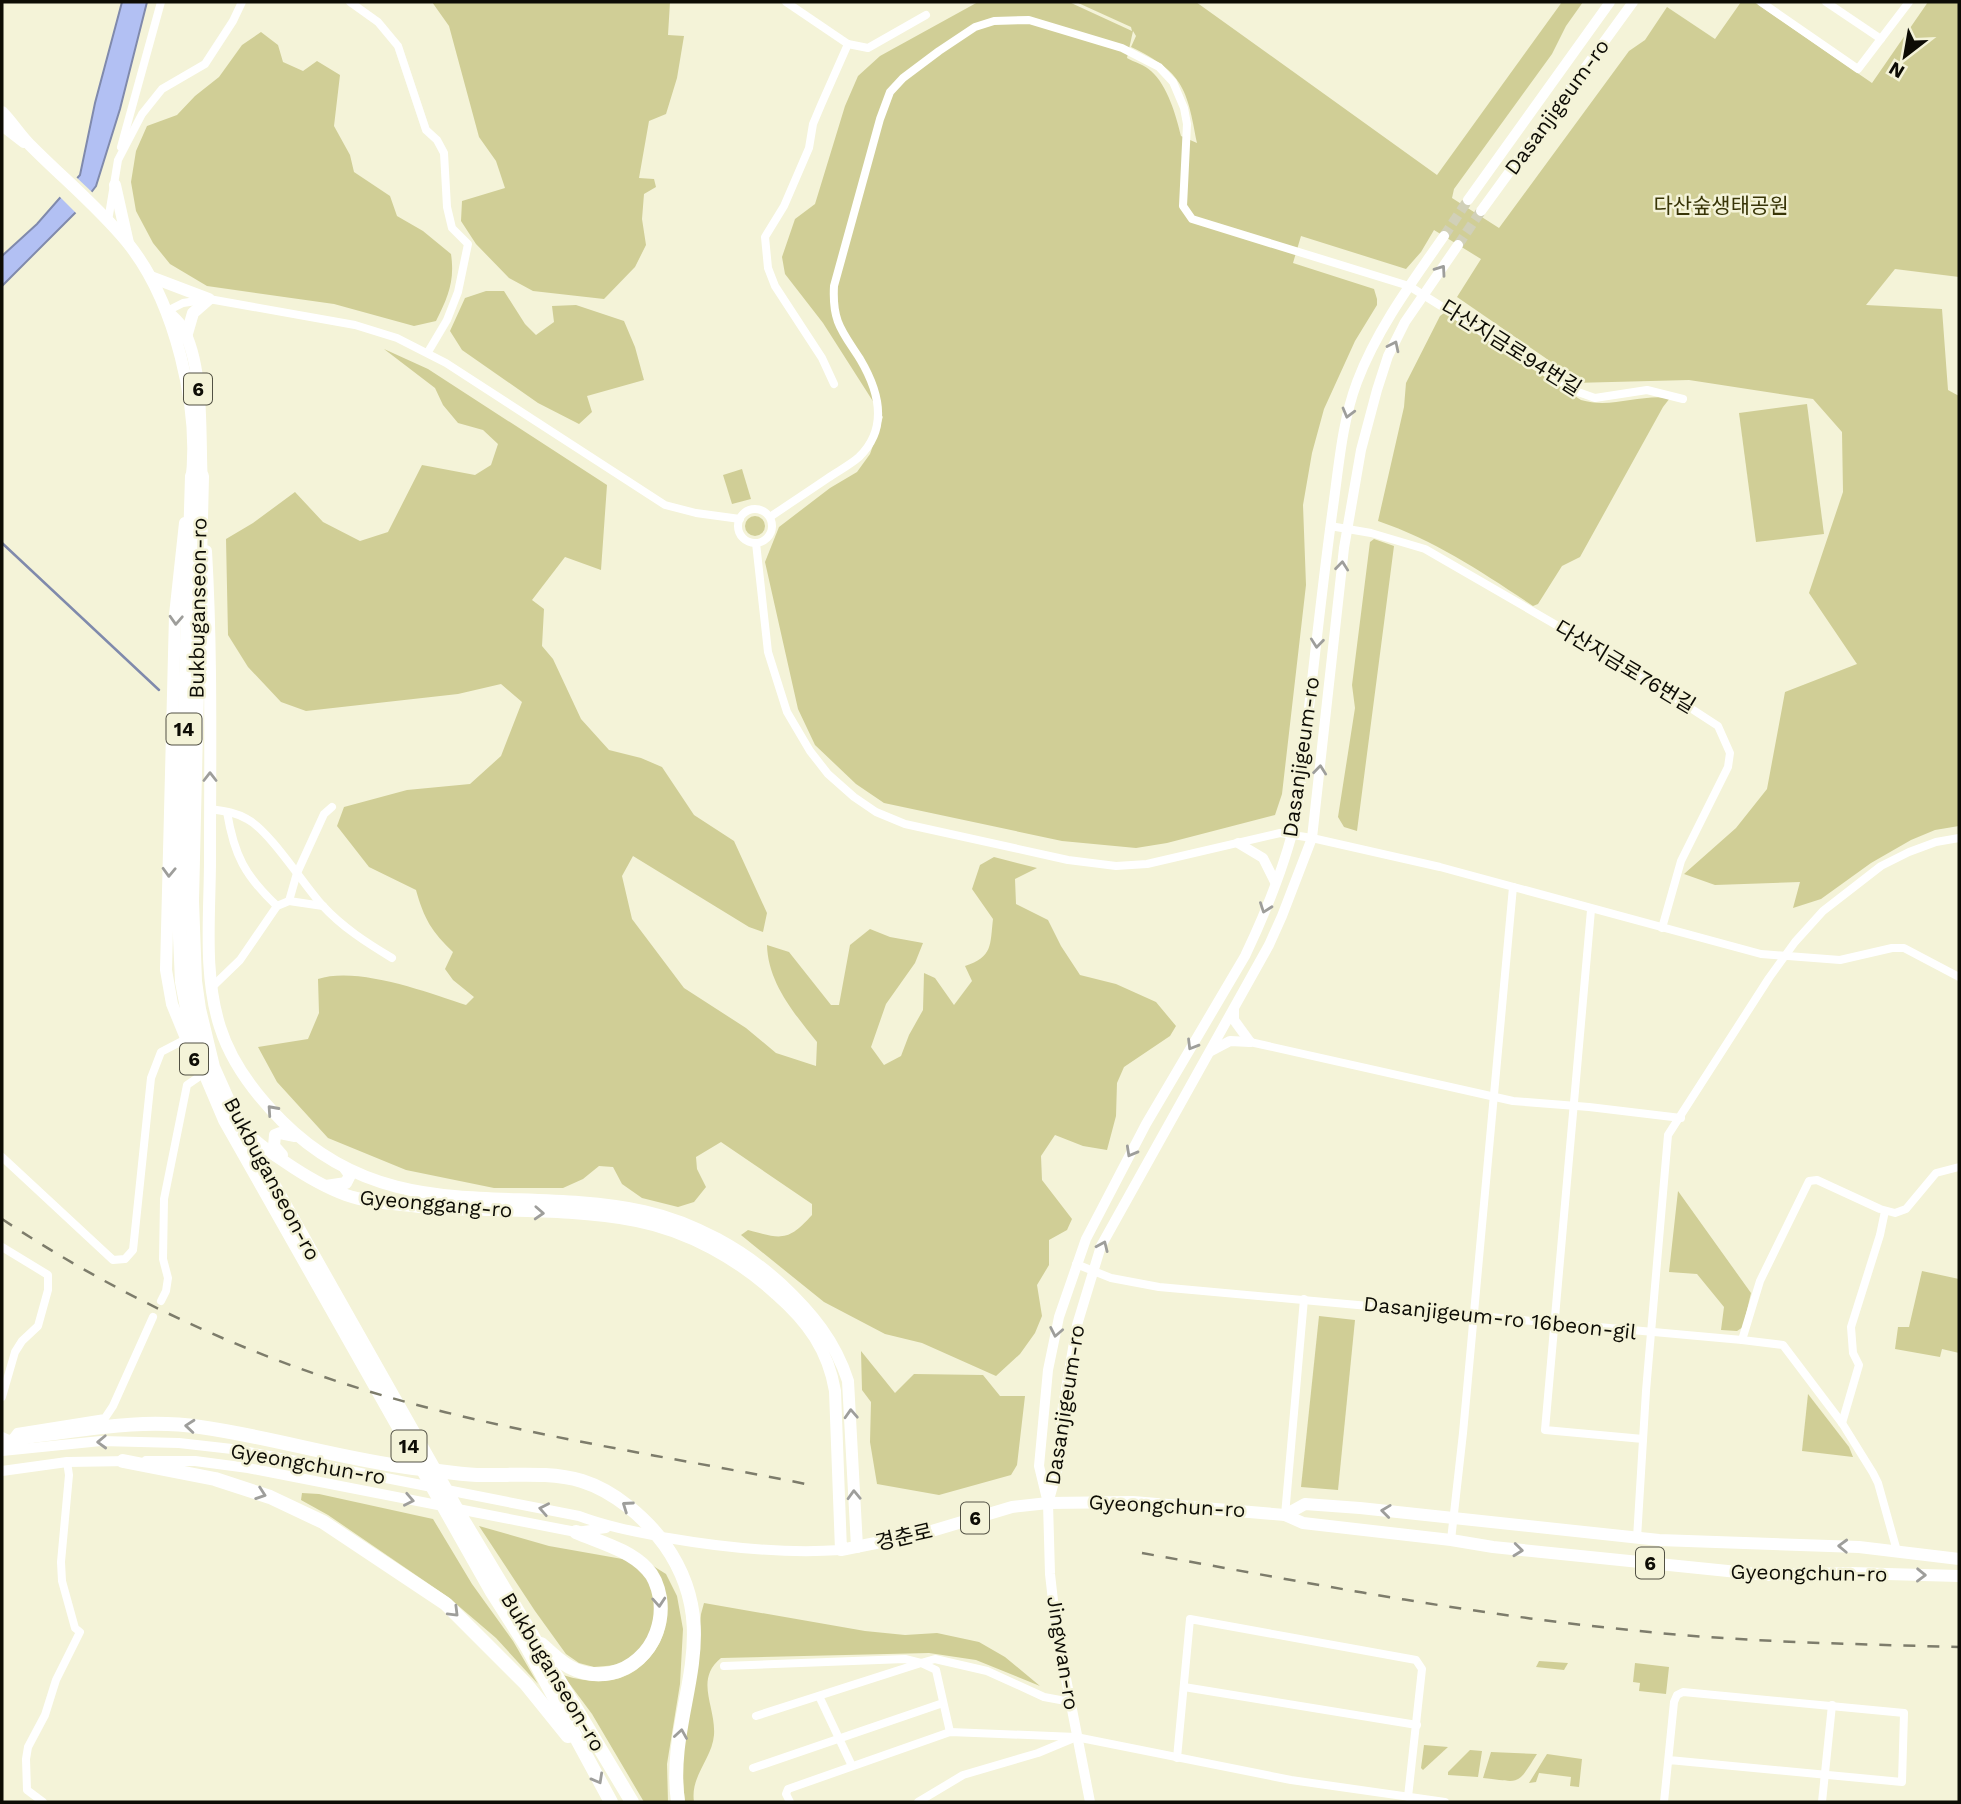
<svg xmlns="http://www.w3.org/2000/svg" width="1961" height="1804" viewBox="0 0 1961 1804" font-family="'Work Sans','Noto Sans KR',sans-serif">
<rect width="100%" height="100%" fill="#f4f3d8"/>
<g fill="#d0ce96" fill-rule="evenodd">
<polygon points="432,2 670,2 668,35 684,36 677,78 666,114 649,121 639,178 654,179 656,187 644,194 642,219 646,245 635,267 604,299 533,291 509,278 476,244 461,221 462,201 505,188 496,161 479,137 449,26"/>
<path d="M978,2h91l63,29 -1,-4 -55,-25h120l241,173 125,-173h21l-17,24 -14,28 -98,135 -2,9 47,30 130,-177 16,-11 22,-33 48,32 26,-37h13l118,81 56,-81h31v275l-64,-8 -29,36 76,4 6,81 11,6v430l-24,4 -24,10 -40,23 -50,36 -28,9 7,-26 -85,3 -31,-11 52,-46 31,-39 18,-97 72,-28 -48,-71 34,-101 -1,-60 -29,-33 -124,-19 -116,3 -10,-13 -106,-73 24,-38 -47,-29 -13,22 -15,17 -105,-33 -8,27 81,26 3,10v6l-22,36 -31,68 -12,44 -9,52 3,80 -24,209 -7,21 -108,28 -31,5 -74,-7 -178,-38 -28,-19 -41,-39 -17,-36 -33,-147 14,-35 51,-39 27,-16 13,-18 13,-37 -60,-94 -38,-49 -3,-17 13,-38 20,-15 30,-98 13,-30 22,-20zM1133,31l3,5 -5,11c52,25 56,41 66,96l-16,-7c-5,-20 -13,-50 -30,-65 -6,-6 -17,-9 -24,-13z"/>
<path d="M261,32l17,13 5,17 20,9 14,-10 23,14 -6,51 16,29 4,17 36,24 7,20 26,15 28,23c4,27 -3,43 -15,67l-22,5 -80,-22 -127,-18 -37,-22 -17,-21 -17,-32 -5,-29 5,-31 11,-25 30,-11 18,-19 24,-19 23,-32z"/>
<polygon points="486,291 504,291 525,324 536,335 554,322 552,306 576,305 624,321 635,347 644,380 587,396 592,412 579,424 538,403 462,350 450,331 465,298"/>
<path d="M1444,313l137,87c30,9 58,-6 89,-2l-7,9 -83,150 -18,9 -24,38 -5,2c-51,-34 -97,-65 -155,-85l26,-114 2,-24 34,-67z"/>
<path d="M384,349l44,20 179,116 -6,85 -36,-13 -33,43 12,9 -2,37 11,13 28,60 28,31 32,8 21,9 32,48 40,26 33,72 -4,19 -14,-5 -116,-71 -11,20 10,43 52,69 62,40 30,25 40,13 1,-24c-23,-29 -49,-59 -50,-97l22,7 42,53h8l11,-60 20,-16 20,8 33,6 -8,20 -29,41 -15,43 13,18 17,-9 8,-21 14,-25 1,-37 11,5 19,27 18,-24 -7,-15c28,-9 25,-21 28,-47l-21,-30 8,-24 14,-8 43,11 -22,11 1,25 32,16 13,26 19,29 36,9 40,18 20,24 -6,10 -46,31 -7,16 -1,33 -9,34 -24,-4 -28,-11 -14,21 1,24 30,39 -5,11 -18,10v25l-12,20 5,31 -7,17 -15,21 -24,22 -74,-33 -37,-9 -61,-32 -72,-58 -11,-9 7,-5c33,9 40,12 64,-15v-11l-91,-62 -25,15 1,12 9,18 -12,15 -16,5 -36,-9 -20,-14 -9,-17 -14,-1 -16,13 -20,9h-69l-88,-18 -78,-32 -51,-56 -19,-35 50,-8 11,-26 -1,-34c39,-13 109,13 148,26l8,-8 -21,-17 -8,-11 8,-17c-21,-20 -29,-33 -37,-62l-47,-23 -32,-41 7,-19 63,-17 63,-6 31,-28 21,-54 -21,-18 -43,10 -152,17 -25,-9 -33,-35 -20,-32 -2,-96 27,-16 42,-31 28,30 37,19 28,-9 34,-67 53,10 16,-10 7,-21 -15,-14 -25,-7 -15,-18 -8,-17z"/>
<polygon points="1807,404 1824,534 1756,542 1739,413"/>
<polygon points="742,469 751,499 732,504 723,475"/>
<circle cx="755" cy="526" r="10"/>
<polygon points="1374,539 1394,546 1357,831 1344,827 1338,817 1355,708 1352,685 1370,542"/>
<polygon points="1678,1191 1751,1293 1743,1327 1737,1331 1721,1330 1724,1307 1697,1274 1669,1272"/>
<polygon points="1922,1271 1959,1279 1959,1353 1942,1349 1940,1357 1895,1349 1898,1327 1909,1327"/>
<polygon points="1319,1316 1355,1320 1338,1490 1301,1487"/>
<polygon points="861,1351 895,1393 914,1374 983,1375 1000,1396 1025,1396 1017,1465 1011,1475 939,1495 877,1484 870,1442 871,1402 862,1390"/>
<polygon points="1808,1394 1849,1447 1853,1457 1802,1451"/>
<polygon points="302,1493 319,1494 433,1519 472,1584 513,1641 538,1684 496,1638 448,1597 328,1515 301,1500"/>
<polygon points="479,1526 549,1546 628,1560 656,1586 657,1626 638,1656 617,1665 594,1667 579,1663 566,1654 535,1611"/>
<path d="M650,1564l16,10 11,22 6,33 -3,55 -13,80 1,38h-24l-52,-88 -29,-39c41,13 75,7 97,-33 5,-11 8,-25 5,-37 -3,-13 -10,-27 -15,-41z"/>
<path d="M704,1603l161,28 40,4 32,-2 42,9 26,15 35,29 -64,-26 -47,-7 -208,5c-27,22 -5,48 -7,77 -2,24 -24,41 -20,67h-9l-4,-39 15,-95 5,-54z"/>
<polygon points="1539,1661 1568,1663 1564,1670 1536,1667"/>
<polygon points="1635,1663 1669,1667 1666,1694 1639,1691 1640,1683 1633,1682"/>
<polygon points="1424,1745 1448,1747 1423,1770 1421,1768"/>
<polygon points="1470,1750 1482,1751 1478,1777 1448,1775 1448,1772"/>
<path d="M1491,1752l46,2c-21,33 -16,28 -54,24z"/>
<polygon points="1547,1754 1582,1759 1579,1787 1570,1786 1571,1777 1539,1773 1536,1782 1529,1783"/>
</g>
<polygon fill="#b2c0f3" stroke="#808aac" stroke-width="2" points="122,2 147,2 120,109 96,186 76,212 2,286 2,256 37,224 80,175 95,103"/>
<polygon fill="#f4f3d8" points="75,176 94,194 78,215 58,195"/>
<g fill="none" stroke-linecap="round" stroke-linejoin="round">
<polyline stroke="#808aac" stroke-width="2.5" points="2,543 159,690"/>
<g stroke="#d1d0b8" stroke-width="10" stroke-dasharray="10 5" stroke-linecap="butt">
<polyline points="1444,236 1468,200"/>
<polyline points="1458,245 1481,211"/>
</g>
<g stroke="#fff" stroke-width="8">
<polyline points="350,2 378,22 398,46 426,130 437,140 444,153 447,207 452,228 468,244 458,292 447,320 428,352"/>
<polyline points="786,2 848,44 868,48 926,15"/>
<polyline points="1761,2 1858,69 1909,2"/>
<polyline points="1826,2 1881,39"/>
<polyline points="121,147 161,2"/>
<polyline points="108,221 118,160 142,114 162,89 205,64 233,21 242,2"/>
<polyline points="167,311 183,303 209,299 355,325 397,338 446,363 665,505 696,513 740,519"/>
<polyline points="834,384 822,358 775,286 768,268 765,237 784,206 809,148 813,124 821,105 848,44"/>
<circle cx="755" cy="526" r="17"/>
<path d="M770,517c19,-13 39,-26 58,-39 10,-7 22,-13 31,-21 30,-29 20,-66 1,-98 -18,-28 -28,-37 -26,-73l46,-167 10,-27 13,-14 36,-27 36,-24 19,-6 35,-1 93,28 37,19 14,15 11,26 3,16 -4,82 9,13 217,67 169,106 17,6 52,-8 36,9"/>
<polyline points="1330,526 1371,533 1425,549 1615,659 1718,726 1730,753 1728,767 1681,861 1662,928"/>
<polyline points="756,543 768,652 787,712 810,751 828,774 854,797 876,812 905,824 1068,860 1116,866 1147,864 1280,833 1312,838 1440,867 1761,954 1840,960 1892,948 1904,948 1959,977"/>
<path d="M210,809c13,2 25,3 37,10 23,12 56,65 75,86 20,22 45,38 70,53"/>
<path d="M227,812c7,43 18,64 50,94"/>
<polyline points="289,901 297,873 324,814 332,807"/>
<polyline points="1591,910 1545,1430 1643,1439"/>
<polyline points="211,988 240,960 277,906 289,901 323,906"/>
<polyline points="1250,1042 1513,1101 1589,1107 1681,1118"/>
<polyline points="2,1157 113,1260 125,1259 133,1250 151,1078 161,1052 186,1039"/>
<polyline points="2,1247 48,1275 48,1290 38,1326 22,1341 15,1352 2,1397"/>
<polyline points="1076,1264 1111,1278 1159,1287 1742,1340"/>
<polyline points="161,1301 166,1291 168,1278 163,1259 164,1199 187,1085 203,1074"/>
<polyline points="1842,1423 1859,1365 1853,1353 1851,1327 1880,1235 1885,1211"/>
<polyline points="2,1436 11,1440 17,1432 105,1418 113,1406 153,1317"/>
<polyline points="1285,1515 1304,1299"/>
<polyline points="1637,1538 1646,1391 1668,1135 1769,978 1795,942 1823,911 1881,866 1909,852 1936,842 1959,838"/>
<polyline points="1451,1540 1463,1433 1513,887"/>
<polyline points="1897,1551 1878,1483 1873,1473 1842,1423 1783,1345 1742,1340 1760,1281 1809,1181 1817,1180 1880,1209 1895,1213 1906,1209 1936,1173 1959,1167"/>
<polyline points="724,1666 905,1659 921,1663 935,1659 987,1671 1044,1697 1071,1702"/>
<polyline points="1184,1687 1417,1725"/>
<polyline points="819,1696 852,1766"/>
<polyline points="756,1716 921,1663 936,1670 950,1732"/>
<polyline points="1177,1758 1190,1619 1416,1660 1422,1669 1408,1797"/>
<polyline points="753,1768 943,1703"/>
<polyline points="43,1802 27,1790 26,1759 28,1747 45,1715 56,1680 80,1632 75,1628 62,1581 61,1562 69,1475 67,1462"/>
<polyline points="790,1802 786,1794 788,1789 950,1732 1076,1737 1291,1780 1445,1802"/>
<polyline points="918,1802 963,1775 1038,1753 1074,1738"/>
<polyline points="1664,1802 1674,1702 1677,1695 1683,1692 1904,1713 1902,1782 1669,1760"/>
<polyline points="1822,1802 1832,1705"/>
</g>
<g stroke="#fff" stroke-width="10">
<polyline points="1468,200 1610,2"/>
<polyline points="1481,211 1633,2"/>
<polyline points="1238,843 1263,858 1275,882"/>
<polyline points="1234,1009 1234,1020 1250,1042"/>
<polyline points="1211,1051 1230,1041 1250,1042"/>
<path d="M2,1451l99,-10 78,2 53,6 103,19 244,48c29,11 58,16 89,22 58,10 114,16 173,12"/>
<polyline points="146,1461 195,1461 248,1468 576,1532 606,1528"/>
<polyline points="2,1471 67,1462 130,1461"/>
<polyline points="1049,1500 1059,1464 1062,1412 1077,1325 1101,1246 1269,945 1282,916 1312,838 1344,548 1361,450 1377,390 1388,356 1405,322 1458,245"/>
<path d="M1090,1802l-34,-175 -6,-53 -2,-71 -9,-37 9,-96 11,-53 27,-78 60,-115 99,-168c21,-44 41,-93 52,-142 12,-102 22,-205 36,-307 6,-42 9,-85 24,-125 20,-53 55,-100 87,-146"/>
</g>
<g stroke="#fff" stroke-width="12">
<path d="M2,112c11,11 19,25 31,36 31,31 66,60 94,94 48,59 74,167 64,242"/>
<polyline points="2,125 24,142"/>
<polyline points="115,185 128,243"/>
<polyline points="151,277 209,299 193,313 186,337"/>
<path d="M167,311c5,5 11,10 15,16 23,40 17,111 20,157"/>
<polyline points="185,523 175,615 166,970 172,1004 197,1065"/>
<path d="M206,551c6,102 4,205 4,308 0,55 -7,115 10,168 11,35 36,68 62,94 108,108 230,62 362,90 50,11 100,39 137,73 31,29 54,57 67,97l9,166"/>
<path d="M248,1133c10,12 24,20 37,29 19,13 39,25 61,33 23,8 49,9 73,12 72,6 147,0 218,14 51,10 101,38 139,73 32,28 52,56 59,97l6,159 84,-17 87,-26 36,-4 85,-1 152,13 18,8 148,17 42,7 274,28 84,-2 108,3"/>
<polyline points="282,1155 274,1146 275,1135 280,1133 295,1136"/>
<polyline points="326,1186 346,1183 350,1175 345,1168"/>
<polyline points="1285,1515 1305,1504 1360,1508 1659,1540 1859,1547 1959,1559"/>
</g>
<g stroke="#fff" stroke-width="14">
<polyline points="192,476 179,914 182,982 187,1008 200,1061 225,1120 492,1592 527,1647 611,1802"/>
<polyline points="202,476 192,901 195,981 199,1009 213,1067 234,1114 288,1211 457,1510 632,1802"/>
<path d="M2,1447c16,-12 41,-12 60,-15 46,-6 92,-12 138,-5 72,10 141,32 213,41 21,2 43,6 64,7 34,1 72,-4 105,6 32,10 64,37 83,64 64,91 0,165 13,257"/>
<polyline points="123,1461 215,1479 270,1497 323,1522 446,1604 526,1684 568,1736"/>
<path d="M541,1644c11,9 21,21 35,26 48,18 91,-24 84,-72 -2,-11 -5,-21 -13,-29 -17,-19 -48,-27 -71,-37"/>
</g>
<g stroke="#7d7c6b" stroke-width="2.5" stroke-dasharray="12 12" stroke-linecap="butt">
<path d="M2,1219c123,82 261,144 404,183 133,36 270,56 405,83"/>
<path d="M1142,1553c162,29 324,61 488,77 109,12 220,14 329,17"/>
</g>
</g>
<defs><path id="oneway-chevron" d="M-2-3.5L2.5 0L-2 3.5" fill="none" stroke-width="1.6" stroke-linecap="round" stroke-linejoin="round" transform="scale(1.75)"/></defs>
<g stroke="#9e9e9b">
<use href="#oneway-chevron" transform="translate(1441 270) rotate(-55)"/>
<use href="#oneway-chevron" transform="translate(1394 346) rotate(-64)"/>
<use href="#oneway-chevron" transform="translate(1348 413) rotate(105)"/>
<use href="#oneway-chevron" transform="translate(1342 566) rotate(-84)"/>
<use href="#oneway-chevron" transform="translate(176 620) rotate(93)"/>
<use href="#oneway-chevron" transform="translate(1317 643) rotate(96)"/>
<use href="#oneway-chevron" transform="translate(1320 770) rotate(-84)"/>
<use href="#oneway-chevron" transform="translate(210 777) rotate(-90)"/>
<use href="#oneway-chevron" transform="translate(169 872) rotate(92)"/>
<use href="#oneway-chevron" transform="translate(1265 908) rotate(110)"/>
<use href="#oneway-chevron" transform="translate(1192 1045) rotate(121)"/>
<use href="#oneway-chevron" transform="translate(272 1110) rotate(-132)"/>
<use href="#oneway-chevron" transform="translate(1131 1152) rotate(119)"/>
<use href="#oneway-chevron" transform="translate(539 1213) rotate(3)"/>
<use href="#oneway-chevron" transform="translate(1103 1246) rotate(-66)"/>
<use href="#oneway-chevron" transform="translate(1056 1332) rotate(101)"/>
<use href="#oneway-chevron" transform="translate(851 1414) rotate(-93)"/>
<use href="#oneway-chevron" transform="translate(190 1426) rotate(-175)"/>
<use href="#oneway-chevron" transform="translate(102 1442) rotate(178)"/>
<use href="#oneway-chevron" transform="translate(261 1494) rotate(19)"/>
<use href="#oneway-chevron" transform="translate(854 1495) rotate(-92)"/>
<use href="#oneway-chevron" transform="translate(409 1500) rotate(11)"/>
<use href="#oneway-chevron" transform="translate(627 1506) rotate(-145)"/>
<use href="#oneway-chevron" transform="translate(544 1509) rotate(-169)"/>
<use href="#oneway-chevron" transform="translate(1386 1511) rotate(-173)"/>
<use href="#oneway-chevron" transform="translate(1843 1546) rotate(-178)"/>
<use href="#oneway-chevron" transform="translate(1518 1550) rotate(6)"/>
<use href="#oneway-chevron" transform="translate(1921 1575) rotate(1)"/>
<use href="#oneway-chevron" transform="translate(659 1602) rotate(86)"/>
<use href="#oneway-chevron" transform="translate(454 1612) rotate(45)"/>
<use href="#oneway-chevron" transform="translate(681 1734) rotate(-81)"/>
<use href="#oneway-chevron" transform="translate(598 1779) rotate(61)"/>
</g>
<g text-anchor="middle" stroke-width="5" stroke-linejoin="round" paint-order="stroke">
<g fill="#f4f3d8" stroke="#525144" stroke-width="2">
<rect x="184" y="373.5" width="28" height="31" rx="5"/>
<rect x="166.5" y="713.5" width="35" height="31" rx="5"/>
<rect x="180" y="1043.5" width="28" height="31" rx="5"/>
<rect x="391.5" y="1430.5" width="35" height="31" rx="5"/>
<rect x="961" y="1502.5" width="28" height="31" rx="5"/>
<rect x="1636" y="1547.5" width="28" height="31" rx="5"/>
</g>
<g font-size="19" font-weight="bold" fill="#0d0c05">
<text x="198" y="396">6</text>
<text x="184" y="736">14</text>
<text x="194" y="1066">6</text>
<text x="409" y="1453">14</text>
<text x="975" y="1525">6</text>
<text x="1650" y="1570">6</text>
</g>
<g font-size="21" fill="#0d0c05" stroke="#f4f3d8">
<text transform="translate(1557 107) rotate(-54)" y="7">Dasanjigeum-ro</text>
<text transform="translate(1511 348) rotate(32)" y="7">다산지금로94번길</text>
<text transform="translate(198 608) rotate(-89)" y="7">Bukbuganseon-ro</text>
<text transform="translate(1625 667) rotate(31)" y="7">다산지금로76번길</text>
<text transform="translate(1301 757) rotate(-82)" y="7">Dasanjigeum-ro</text>
<text transform="translate(272 1179) rotate(62)" y="7">Bukbuganseon-ro</text>
<text transform="translate(436 1204) rotate(5)" y="7">Gyeonggang-ro</text>
<text transform="translate(1500 1318) rotate(6)" y="7">Dasanjigeum-ro 16beon-gil</text>
<text transform="translate(1065 1405) rotate(-81)" y="7">Dasanjigeum-ro</text>
<text transform="translate(308 1464) rotate(10)" y="7">Gyeongchun-ro</text>
<text transform="translate(1167 1506) rotate(3)" y="7">Gyeongchun-ro</text>
<text transform="translate(904 1537) rotate(-13)" y="7">경춘로</text>
<text transform="translate(1809 1573) rotate(1)" y="7">Gyeongchun-ro</text>
<text transform="translate(1063 1653) rotate(81)" y="7">Jingwan-ro</text>
<text transform="translate(553 1672) rotate(59)" y="7">Bukbuganseon-ro</text>
</g>
<g font-size="21" fill="#383507" stroke="#f4f3d8">
<text x="1721" y="213">다산숲생태공원</text>
</g>
</g>
<rect width="1961" height="1804" fill="none" stroke="#0d0c05" stroke-width="7"/>
<g transform="translate(1905 56) rotate(211)" stroke="#f4f3d8" stroke-width="5" paint-order="stroke">
<path d="M0-5L12 26L0 18L-12 26Z" fill="#0d0c05"/>
<text y="-10" font-size="19" font-weight="bold" text-anchor="middle" fill="#0d0c05">N</text>
</g>
</svg>
